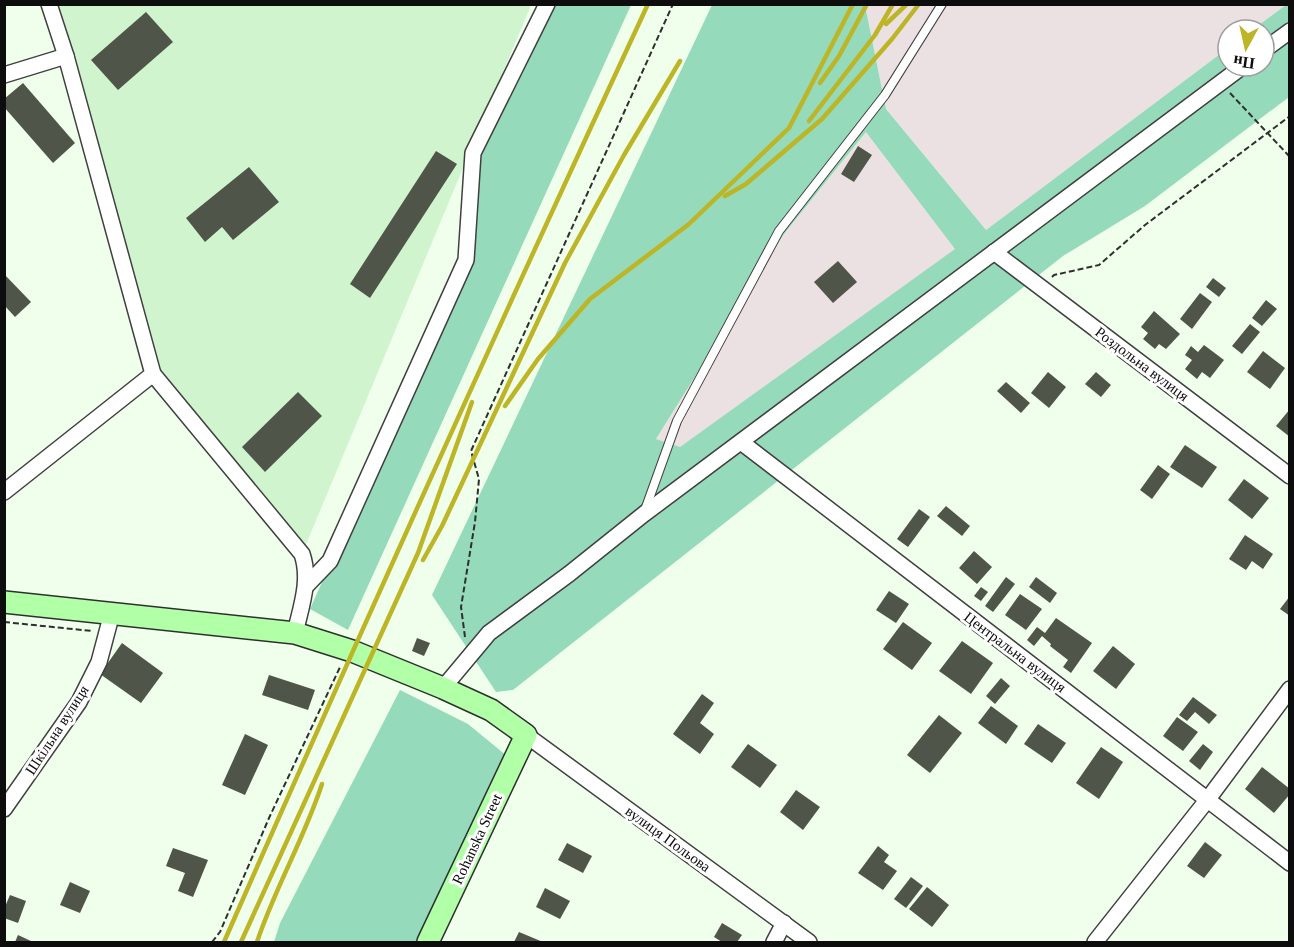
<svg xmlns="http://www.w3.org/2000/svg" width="1294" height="947" viewBox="0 0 1294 947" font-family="'Times New Roman',serif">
<rect width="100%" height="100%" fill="#f0ffec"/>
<g fill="#ece1e2">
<polygon points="865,5 1286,5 1252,30 1228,30 1228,48 986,230 886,109"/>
<polygon points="867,131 956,249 679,448 656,439 784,234"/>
</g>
<polygon fill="#d0f4cd" points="49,5 531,5 302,554 153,374"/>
<g fill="#95dabb" fill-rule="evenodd">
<polygon points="547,5 631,5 348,630 310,609 466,260 473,153"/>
<path d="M712,5h153l21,104 100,121 242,-182v18h36v-36h-12l34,-25h3v92l-144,109 -82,50 -550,434 -17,2 -64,-97zM866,132l89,117 -275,198 -24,-8 128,-205z"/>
<polygon points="400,690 468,724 513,761 428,942 274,942 280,923"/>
</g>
<g fill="#505549">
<polygon points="146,12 173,42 118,90 91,60"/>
<polygon points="23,83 75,143 53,163 4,107 4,99"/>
<polygon points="858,146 872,155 854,182 841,174"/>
<polygon points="436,151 457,164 370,298 350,284"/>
<polygon points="249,167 279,202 233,240 222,227 205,242 186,218"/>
<polygon points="838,261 857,282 833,303 814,282"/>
<polygon points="4,274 31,302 15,317 4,305"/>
<polygon points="1213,278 1226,288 1219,297 1206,287"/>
<polygon points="1200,293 1212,302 1192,329 1180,319"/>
<polygon points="1266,300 1277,309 1262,326 1252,318"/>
<polygon points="1154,311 1180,334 1166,349 1159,344 1155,349 1143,339 1148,333 1141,327"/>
<polygon points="1250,324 1260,332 1242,354 1232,346"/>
<polygon points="1204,345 1224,360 1210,378 1202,372 1197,379 1185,369 1192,360 1185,355 1191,346 1198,352"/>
<polygon points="1263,351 1285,368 1270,389 1247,372"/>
<polygon points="1048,372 1066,387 1049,408 1031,393"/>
<polygon points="1096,372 1111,385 1101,397 1085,384"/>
<polygon points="1006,382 1030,403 1021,413 997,391"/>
<polygon points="298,392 322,416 265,472 242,447"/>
<polygon points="1290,409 1290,437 1276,426"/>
<polygon points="1185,445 1217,467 1202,488 1170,467"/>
<polygon points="1158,465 1170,474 1152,499 1140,490"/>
<polygon points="1244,479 1269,498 1252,519 1228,500"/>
<polygon points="946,506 970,526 962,536 937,516"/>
<polygon points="919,509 930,517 908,547 897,539"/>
<polygon points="1245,535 1273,554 1263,569 1252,561 1246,570 1229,559"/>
<polygon points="974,551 992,567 977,584 959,568"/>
<polygon points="1006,577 1015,584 993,612 985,606"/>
<polygon points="1036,577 1057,593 1050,603 1029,587"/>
<polygon points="981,587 988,592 981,601 974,596"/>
<polygon points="889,591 909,604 896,623 876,610"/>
<polygon points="1020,594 1042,609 1026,630 1005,615"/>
<polygon points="1290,596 1290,616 1280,609"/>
<polygon points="1056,618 1092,643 1071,673 1063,667 1068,660 1050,646 1051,644 1042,636 1034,646 1027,640 1037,627 1045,633"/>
<polygon points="903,622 932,643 912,670 883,649"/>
<polygon points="417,638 430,643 424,656 412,651"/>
<polygon points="962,641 993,663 971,694 939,671"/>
<polygon points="122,643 163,673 141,703 100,674"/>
<polygon points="1113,646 1135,664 1116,689 1093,671"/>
<polygon points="269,675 315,690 308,710 262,695"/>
<polygon points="1001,678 1010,686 995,704 986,696"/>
<polygon points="702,694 714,703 700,723 714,734 700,754 673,734"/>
<polygon points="1193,697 1217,715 1209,724 1195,712 1187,721 1179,715"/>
<polygon points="991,706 1018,726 1006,744 978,723"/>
<polygon points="939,715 962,733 930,773 907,755"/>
<polygon points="1177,717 1198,732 1183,751 1163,736"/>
<polygon points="1038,724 1066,743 1052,763 1024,744"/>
<polygon points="245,734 268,745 245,795 222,785"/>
<polygon points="748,744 777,765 760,788 731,767"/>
<polygon points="1203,744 1213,752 1200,770 1189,761"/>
<polygon points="1101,747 1123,762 1099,799 1076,783"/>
<polygon points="1262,767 1290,789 1290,794 1274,813 1245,789"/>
<polygon points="796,790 820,807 803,830 780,812"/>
<polygon points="1205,842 1222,855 1204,878 1187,866"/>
<polygon points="567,843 592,856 583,873 558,860"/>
<polygon points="878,846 889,855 884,862 897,871 883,890 858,873"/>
<polygon points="173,848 208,860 193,897 178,891 185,873 166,866"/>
<polygon points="911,877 923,886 906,908 894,899"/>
<polygon points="70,882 90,891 80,913 60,905"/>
<polygon points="927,887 949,905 932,927 909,909"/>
<polygon points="545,888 570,901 560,919 536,907"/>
<polygon points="10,895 26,901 18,923 4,918 4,909"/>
<polygon points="722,923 742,935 737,942 722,942 714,937"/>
<polygon points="519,932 543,942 514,942"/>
<polygon points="18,935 31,941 30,942 15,942"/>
</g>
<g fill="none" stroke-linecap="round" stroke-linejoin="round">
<defs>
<polyline id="lane" points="645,510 677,421 779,231 885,95 942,4"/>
<g id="street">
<polyline points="1264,50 1290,31"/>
<polyline points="4,75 66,56"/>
<polyline points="994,252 1290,476"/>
<path d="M153,374l149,180c9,26 -1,53 -7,79"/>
<polyline points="741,442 1290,863"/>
<polyline points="4,492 153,374 66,56 49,4"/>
<polyline points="306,586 330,561 466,260 473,153 547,4"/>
<polyline points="443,688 489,633 569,574 644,514 1243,66"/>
<polyline points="526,735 809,942"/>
<polyline points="4,809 79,702 99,662 112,613"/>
<polyline points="774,942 784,923"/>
<polyline points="1095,942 1208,799 1290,689"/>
</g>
<polyline id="secondary" points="4,602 295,633 352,651 443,688 491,710 526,735 428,942"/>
</defs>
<use href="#lane" stroke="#404040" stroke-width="10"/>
<use href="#street" stroke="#404040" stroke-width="18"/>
<use href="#secondary" stroke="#2f2f2f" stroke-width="24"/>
<g stroke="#2f2f2f" stroke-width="2" stroke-dasharray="6 3" stroke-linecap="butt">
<polyline points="1230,93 1290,157"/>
<polyline points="1052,277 1054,275 1099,265 1145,225 1290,116"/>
<polyline points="4,622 92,631"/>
<polyline points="465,637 461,607 475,522 479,479 471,451 673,4"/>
<polyline points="212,942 220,932 269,818 341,665"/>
</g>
<use href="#lane" stroke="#fff" stroke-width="8"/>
<use href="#street" stroke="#fff" stroke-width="15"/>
<use href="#secondary" stroke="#b1ffa7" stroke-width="21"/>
<g stroke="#bcb525" stroke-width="4.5">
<polyline points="886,24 907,4"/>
<polyline points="820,83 839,56 867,4"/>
<polyline points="809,121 875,35 893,4"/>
<polyline points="725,196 746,184 822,119 892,39 919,4"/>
<polyline points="505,406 538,359 590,299 689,224 789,128 853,4"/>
<polyline points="423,560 442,526 565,263 624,155 680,61"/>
<path d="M224,942c138,-314 279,-626 424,-938"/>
<polyline points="241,942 418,553 472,402"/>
<path d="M257,942c18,-54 47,-103 65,-158"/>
</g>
</g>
<g text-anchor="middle" stroke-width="6" stroke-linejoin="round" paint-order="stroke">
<g font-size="15" fill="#0d0d0d" stroke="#fff">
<text transform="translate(1142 364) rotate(37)" y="5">Роздольна вулиця</text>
<text transform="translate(1015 652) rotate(37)" y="5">Центральна вулиця</text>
<text transform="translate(57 730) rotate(-57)" y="5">Шкільна вулиця</text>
<text transform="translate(477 839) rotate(-65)" y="5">Rohanska Street</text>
<text transform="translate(668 839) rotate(36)" y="5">вулиця Польова</text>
</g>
</g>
<rect width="1294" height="947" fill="none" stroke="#0d0d0d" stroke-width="12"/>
<g transform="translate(1246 48) rotate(188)"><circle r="28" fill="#ffffff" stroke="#9e9e9e" stroke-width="1.5"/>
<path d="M0-4.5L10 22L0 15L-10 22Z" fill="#bcb525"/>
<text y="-9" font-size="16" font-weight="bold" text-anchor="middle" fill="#0d0d0d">Пн</text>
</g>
</svg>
